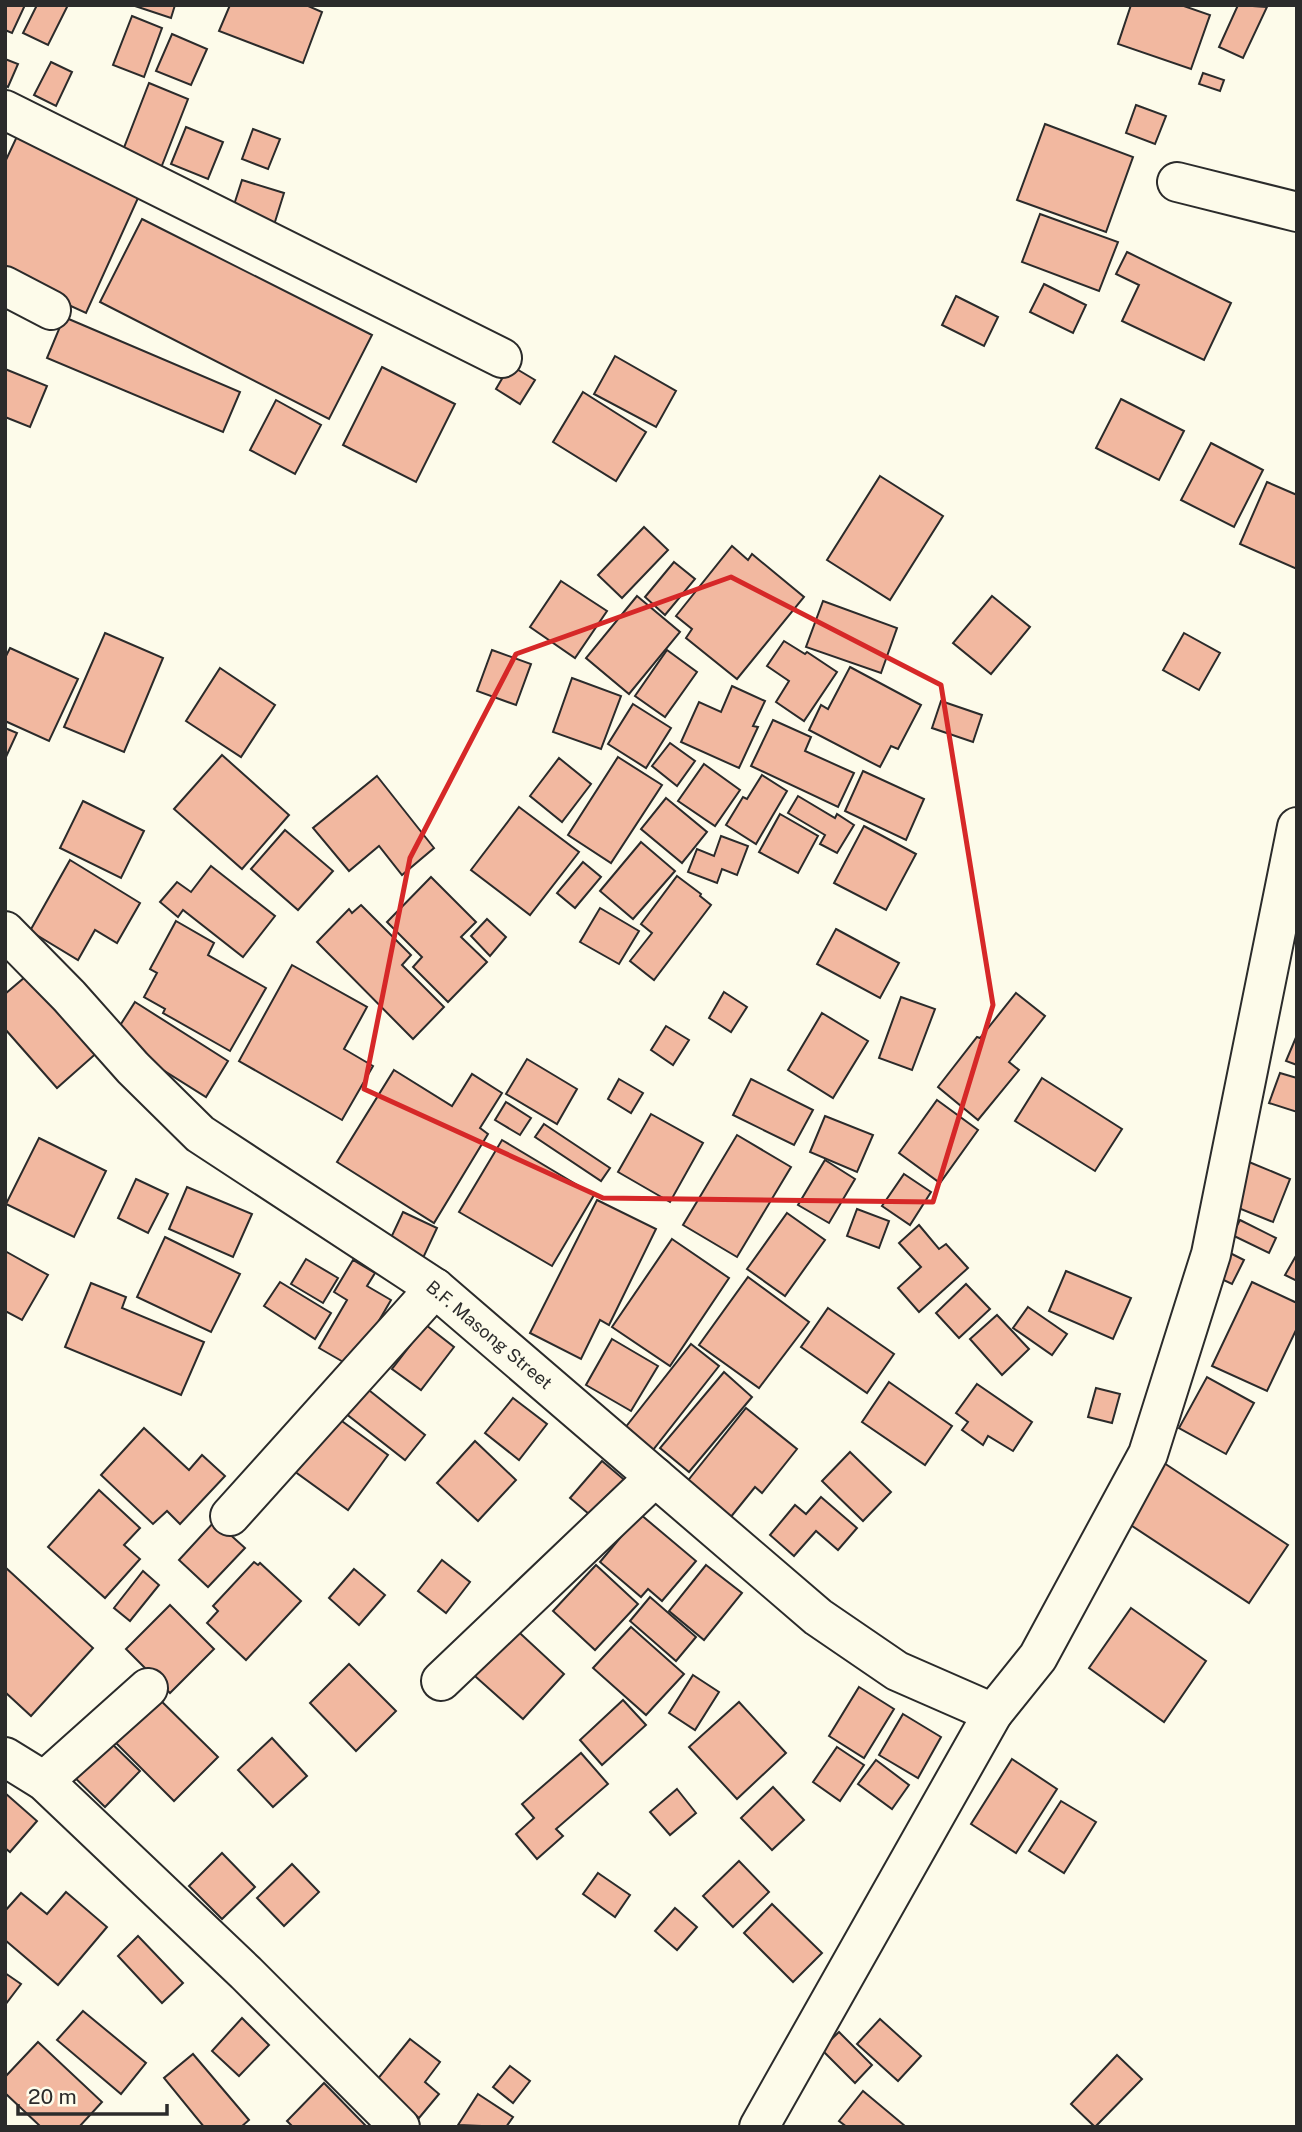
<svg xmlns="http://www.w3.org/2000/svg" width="1302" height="2132" viewBox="0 0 1302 2132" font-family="'Public Sans',sans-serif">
<rect width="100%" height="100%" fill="#fdfbea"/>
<g fill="#f2b8a0" stroke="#2b2b2b" stroke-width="2">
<polygon points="5,5 25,5 12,33 5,30"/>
<polygon points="37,5 68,5 48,45 23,33"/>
<polygon points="132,5 175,5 171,18"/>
<polygon points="230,5 306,5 322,12 303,63 219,31"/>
<polygon points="1131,5 1181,5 1210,15 1191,69 1118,44"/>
<polygon points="1238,5 1267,7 1243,58 1219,47"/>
<polygon points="132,16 162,28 144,77 113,65"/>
<polygon points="172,34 207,49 191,85 156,71"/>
<polygon points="5,59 18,64 8,87 5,85"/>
<polygon points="51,62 72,72 56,106 34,95"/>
<polygon points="1203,73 1224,80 1220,91 1199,84"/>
<polygon points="149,83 188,99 159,173 120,158"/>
<polygon points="1136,105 1166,116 1155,144 1126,133"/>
<polygon points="1045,124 1133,157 1106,232 1017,200"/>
<polygon points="186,127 223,142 208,179 171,164"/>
<polygon points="253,129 280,139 268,169 242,159"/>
<polygon points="20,130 143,187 86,313 5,276 5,162"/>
<polygon points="242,180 284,193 274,225 232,211"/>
<polygon points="1040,214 1118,242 1099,291 1022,262"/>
<polygon points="142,219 372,335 329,419 100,302"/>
<polygon points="1127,252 1231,303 1204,360 1122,321 1139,285 1116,274"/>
<polygon points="1044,284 1086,305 1073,333 1030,312"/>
<polygon points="956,296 998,317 984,346 942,325"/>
<polygon points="64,317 240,392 223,432 47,358"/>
<polygon points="615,356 676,391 656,427 594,394"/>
<polygon points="510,365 535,380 520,404 496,389"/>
<polygon points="382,367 455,404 416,482 343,445"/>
<polygon points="5,369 47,386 30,427 5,417"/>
<polygon points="583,392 646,432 616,481 553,442"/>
<polygon points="1121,399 1184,431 1159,480 1096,448"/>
<polygon points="276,400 321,425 295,474 250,450"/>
<polygon points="1211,443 1263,470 1234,527 1181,500"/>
<polygon points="880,476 943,516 890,600 827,560"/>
<polygon points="1267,482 1297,495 1297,569 1240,544"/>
<polygon points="644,527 668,550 622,598 598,575"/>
<polygon points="732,546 748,560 752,554 804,597 737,679 686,638 692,629 676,616"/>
<polygon points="674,562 695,579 665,615 645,597"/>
<polygon points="561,581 607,611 575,658 530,627"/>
<polygon points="637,596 680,632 629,694 586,658"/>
<polygon points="992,596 1030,627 991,674 953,643"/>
<polygon points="823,601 897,628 881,673 806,647"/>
<polygon points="105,633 163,658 124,752 64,727"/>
<polygon points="1184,633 1220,653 1199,690 1163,670"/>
<polygon points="784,641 805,654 807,652 837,672 804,721 776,702 789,681 767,666"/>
<polygon points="10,648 78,679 49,741 5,721 5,658"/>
<polygon points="492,650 531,664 516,705 477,691"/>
<polygon points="667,650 697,672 665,717 635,696"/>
<polygon points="850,667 921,705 898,749 891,746 880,767 809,730 821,705 828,709"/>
<polygon points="220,668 275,705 241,757 186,721"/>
<polygon points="572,678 621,696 601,749 553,732"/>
<polygon points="732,686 765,701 753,726 758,727 739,768 681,742 699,702 721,712"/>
<polygon points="941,701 982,715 973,742 932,728"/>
<polygon points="633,704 671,728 646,768 608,744"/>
<polygon points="773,720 811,737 805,751 854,773 838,807 751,766"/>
<polygon points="5,728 17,733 5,759"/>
<polygon points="670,743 695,761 677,786 652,766"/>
<polygon points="222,755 289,815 242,869 174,809"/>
<polygon points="618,757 662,785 611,863 568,835"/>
<polygon points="559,758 591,784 562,822 530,796"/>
<polygon points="704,764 740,790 715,826 678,801"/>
<polygon points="863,771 924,799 906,840 845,811"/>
<polygon points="762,775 787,791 756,844 726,825 743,797 747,799"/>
<polygon points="377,776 434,848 402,875 379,846 349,871 313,828"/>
<polygon points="798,796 835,818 837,814 854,825 837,853 820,844 825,835 788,813"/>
<polygon points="666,798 707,832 682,863 641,829"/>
<polygon points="83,801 144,831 121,878 60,848"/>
<polygon points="519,807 579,852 530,915 471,870"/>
<polygon points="780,814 818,836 798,873 759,852"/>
<polygon points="864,826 916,854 886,910 834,883"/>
<polygon points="285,830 333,871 298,910 251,869"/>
<polygon points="721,836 748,846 737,875 722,869 717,883 688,872 697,849 714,856"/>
<polygon points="641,842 675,871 633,919 600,891"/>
<polygon points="70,860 140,903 117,943 95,930 78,960 30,931"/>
<polygon points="583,862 601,877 575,908 557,893"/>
<polygon points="211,866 275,916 243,957 183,910 178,917 160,902 177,882 191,892"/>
<polygon points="677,876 701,894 700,896 711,905 654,980 630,961 652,933 641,924"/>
<polygon points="431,877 476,922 461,937 487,962 448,1002 413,967 422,957 387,922"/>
<polygon points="361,905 411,955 402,965 444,1007 413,1039 317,942 349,909 352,913"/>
<polygon points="600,908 639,931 619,964 580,942"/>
<polygon points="487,919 506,937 490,956 471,936"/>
<polygon points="176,921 214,943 208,955 266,988 230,1051 163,1013 165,1009 144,997 157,973 150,969"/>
<polygon points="836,929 899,963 880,998 817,964"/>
<polygon points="292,965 367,1007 344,1049 373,1066 342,1120 239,1061"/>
<polygon points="31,972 100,1050 57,1088 5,1029 5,994"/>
<polygon points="724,992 747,1007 731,1032 709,1018"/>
<polygon points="1016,993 1045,1016 1009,1062 1019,1070 978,1120 938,1087 977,1037 980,1038"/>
<polygon points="901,997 935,1009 912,1070 879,1058"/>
<polygon points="135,1002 228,1061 206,1097 112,1038"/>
<polygon points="822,1013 868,1041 833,1098 788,1070"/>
<polygon points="666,1026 689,1040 673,1065 651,1050"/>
<polygon points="1297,1035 1297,1065 1286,1061"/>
<polygon points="527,1059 577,1089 557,1124 506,1094"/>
<polygon points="394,1070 452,1106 472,1074 502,1093 480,1128 488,1134 434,1223 337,1162"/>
<polygon points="1280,1073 1297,1078 1297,1112 1269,1103"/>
<polygon points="1042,1078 1122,1129 1095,1171 1015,1121"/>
<polygon points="619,1079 643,1093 631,1113 608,1099"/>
<polygon points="751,1079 813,1110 794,1145 733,1115"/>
<polygon points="937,1100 978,1130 940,1183 899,1153"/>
<polygon points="506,1102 531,1118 520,1135 495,1120"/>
<polygon points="651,1114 703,1143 670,1202 618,1172"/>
<polygon points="825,1116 873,1135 857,1172 810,1152"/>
<polygon points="544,1124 610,1168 601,1181 535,1137"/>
<polygon points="737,1135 791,1167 737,1257 683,1225"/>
<polygon points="39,1138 106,1171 74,1237 6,1204"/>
<polygon points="502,1140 594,1195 552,1266 459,1212"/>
<polygon points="825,1160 855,1179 829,1223 798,1205"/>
<polygon points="1249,1162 1290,1179 1273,1222 1231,1205"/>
<polygon points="904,1174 931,1192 910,1225 882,1206"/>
<polygon points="136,1179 168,1194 148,1233 118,1218"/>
<polygon points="187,1187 252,1214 233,1257 169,1229"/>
<polygon points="597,1200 656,1229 609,1325 600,1320 581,1359 530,1333"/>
<polygon points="857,1209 889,1221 879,1248 847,1236"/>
<polygon points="403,1212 437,1228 423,1258 389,1242"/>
<polygon points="787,1213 825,1240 785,1296 747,1269"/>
<polygon points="1240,1220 1276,1238 1269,1253 1232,1235"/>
<polygon points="919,1225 939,1249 946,1244 968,1268 919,1312 898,1288 921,1267 899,1243"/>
<polygon points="165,1237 240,1274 211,1332 137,1297"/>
<polygon points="672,1239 729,1278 670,1366 612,1327"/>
<polygon points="5,1251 48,1275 22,1320 5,1311"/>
<polygon points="1228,1252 1244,1260 1232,1284 1215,1276"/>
<polygon points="1297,1254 1297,1281 1285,1275"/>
<polygon points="306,1259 338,1278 323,1303 291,1284"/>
<polygon points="353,1260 375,1273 367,1286 391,1300 352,1367 319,1348 347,1300 334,1292"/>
<polygon points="1066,1271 1131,1298 1113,1339 1049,1311"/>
<polygon points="748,1277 809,1322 759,1388 699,1345"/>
<polygon points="280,1282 331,1313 315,1339 264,1306"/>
<polygon points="1252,1282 1297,1303 1297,1328 1267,1391 1212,1366"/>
<polygon points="91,1283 126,1297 122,1308 204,1342 181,1395 65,1347"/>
<polygon points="966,1284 990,1309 959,1338 936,1313"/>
<polygon points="1028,1307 1067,1334 1052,1355 1013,1328"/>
<polygon points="828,1308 894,1354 867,1393 801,1347"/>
<polygon points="997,1315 1029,1349 1002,1375 970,1339"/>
<polygon points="426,1325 454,1347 421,1390 392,1369"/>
<polygon points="612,1339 658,1366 631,1411 586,1385"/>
<polygon points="691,1344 719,1366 649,1455 621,1433"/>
<polygon points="724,1372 752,1397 689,1472 660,1448"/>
<polygon points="1207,1377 1254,1403 1226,1454 1179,1428"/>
<polygon points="889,1382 952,1426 925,1465 862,1422"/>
<polygon points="360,1383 425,1435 405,1460 340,1409"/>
<polygon points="977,1384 1032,1422 1013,1451 988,1436 983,1445 962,1430 968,1422 956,1413"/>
<polygon points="1096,1388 1120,1394 1112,1423 1088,1417"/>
<polygon points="513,1398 547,1424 519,1460 485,1433"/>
<polygon points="746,1408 797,1449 762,1493 755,1487 730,1518 686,1483"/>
<polygon points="335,1416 388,1455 348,1510 294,1471"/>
<polygon points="144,1428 189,1470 202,1455 225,1476 180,1524 167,1511 153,1524 101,1475"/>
<polygon points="475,1441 516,1480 478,1521 437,1483"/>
<polygon points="850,1452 891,1492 863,1521 822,1481"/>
<polygon points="602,1461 628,1483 596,1520 570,1498"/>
<polygon points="1161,1461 1288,1545 1249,1603 1123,1520"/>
<polygon points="99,1490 140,1528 124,1545 140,1559 105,1598 48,1547"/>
<polygon points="821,1497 857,1528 838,1550 816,1531 794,1556 770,1535 795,1505 806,1514"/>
<polygon points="640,1514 696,1561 662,1601 648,1589 641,1597 600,1562"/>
<polygon points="215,1521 245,1548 208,1587 179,1560"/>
<polygon points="442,1560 470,1582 446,1613 418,1591"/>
<polygon points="254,1562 258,1565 260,1563 301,1601 246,1660 207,1623 218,1611 213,1606"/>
<polygon points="596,1565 638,1604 595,1650 553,1611"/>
<polygon points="706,1565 742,1593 704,1640 669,1611"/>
<polygon points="5,1567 93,1648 31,1716 5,1692"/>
<polygon points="354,1569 385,1595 359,1625 329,1598"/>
<polygon points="143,1571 159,1585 130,1621 114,1608"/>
<polygon points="650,1597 696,1637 676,1661 630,1621"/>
<polygon points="170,1605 214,1649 170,1693 126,1649"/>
<polygon points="1131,1608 1206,1661 1164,1722 1089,1668"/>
<polygon points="509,1623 564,1674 523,1719 467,1669"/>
<polygon points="631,1627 684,1674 646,1715 593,1668"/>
<polygon points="349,1664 396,1711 356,1751 310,1703"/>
<polygon points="693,1675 719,1692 695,1730 669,1713"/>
<polygon points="859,1687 894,1709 864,1758 829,1736"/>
<polygon points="149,1689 218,1757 174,1801 107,1734"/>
<polygon points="623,1700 646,1725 602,1765 580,1740"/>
<polygon points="739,1702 786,1753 737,1799 689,1747"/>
<polygon points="903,1714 941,1737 918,1778 879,1755"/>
<polygon points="103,1735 140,1771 105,1807 68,1771"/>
<polygon points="272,1738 307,1776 273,1807 238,1770"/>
<polygon points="837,1747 864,1765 840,1801 813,1782"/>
<polygon points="581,1753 608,1784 556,1829 563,1836 537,1859 516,1834 534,1818 522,1804"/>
<polygon points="1012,1759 1057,1789 1016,1853 971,1824"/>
<polygon points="876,1760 909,1785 892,1809 858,1784"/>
<polygon points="773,1787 804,1820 772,1850 741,1818"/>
<polygon points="677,1789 696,1813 670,1835 650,1812"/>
<polygon points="5,1793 37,1821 10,1852 5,1848"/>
<polygon points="1061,1801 1096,1822 1064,1873 1029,1851"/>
<polygon points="222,1853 255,1887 222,1919 189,1886"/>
<polygon points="739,1861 769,1892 733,1927 703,1896"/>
<polygon points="292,1864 319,1892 284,1926 257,1898"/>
<polygon points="598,1873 630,1895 615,1917 583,1894"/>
<polygon points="66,1892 107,1927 58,1985 5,1940 5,1911 21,1893 47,1914"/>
<polygon points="772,1904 822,1953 793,1982 744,1933"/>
<polygon points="675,1908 697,1927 677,1950 655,1931"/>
<polygon points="138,1936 183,1983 162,2003 118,1956"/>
<polygon points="5,1973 21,1984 5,2005"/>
<polygon points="83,2011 146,2063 121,2094 57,2040"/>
<polygon points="242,2018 269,2045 239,2076 212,2051"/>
<polygon points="880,2019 921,2056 898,2081 857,2044"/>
<polygon points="839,2032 872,2065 855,2083 821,2049"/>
<polygon points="410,2039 440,2062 425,2082 439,2094 419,2118 376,2081"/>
<polygon points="38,2042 102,2102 79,2127 41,2127 5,2093 5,2077"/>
<polygon points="193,2054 249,2120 241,2127 204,2127 164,2078"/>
<polygon points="1117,2055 1142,2079 1095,2127 1071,2104"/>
<polygon points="510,2066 530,2081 513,2103 493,2087"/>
<polygon points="324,2083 367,2127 293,2127 287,2121"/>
<polygon points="863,2091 905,2126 904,2127 847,2127 839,2121"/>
<polygon points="478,2094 513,2117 506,2127 458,2125"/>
</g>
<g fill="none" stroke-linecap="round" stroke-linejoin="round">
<defs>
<g id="minor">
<polyline points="5,110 502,358"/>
<polyline points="1177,182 1297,212"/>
<polyline points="5,286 51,310"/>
<polyline points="5,931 69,996 133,1068 200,1134 435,1288 818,1617 897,1671 993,1713"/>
<polyline points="230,1516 435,1288"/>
<polyline points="441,1681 655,1477"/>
<polyline points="5,1757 44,1781 246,1973 400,2127"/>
<polyline points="44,1781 148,1688"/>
<polyline points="759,2127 993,1713 1038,1657 1148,1454 1211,1254 1297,827"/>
</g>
</defs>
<use href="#minor" stroke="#2b2b2b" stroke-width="42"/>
<use href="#minor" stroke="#fdfbea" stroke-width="38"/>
</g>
<path fill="none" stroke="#d62828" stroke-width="5" stroke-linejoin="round" d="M731,577l210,108 52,320 -60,197 -330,-4 -239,-109 46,-231 106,-204z"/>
<g text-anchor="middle" stroke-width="5" stroke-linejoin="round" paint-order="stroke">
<g font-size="18" fill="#2b2b2b" stroke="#fdfbea">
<text transform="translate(489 1335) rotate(40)" y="6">B.F. Masong Street</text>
</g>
</g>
<rect width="1302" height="2132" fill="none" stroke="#2b2b2b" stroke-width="14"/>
<path d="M18 2104v10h149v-10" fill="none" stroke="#2b2b2b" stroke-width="3.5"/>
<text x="28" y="2104" font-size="21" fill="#2b2b2b" stroke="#fdfbea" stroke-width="5" paint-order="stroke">20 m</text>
</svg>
